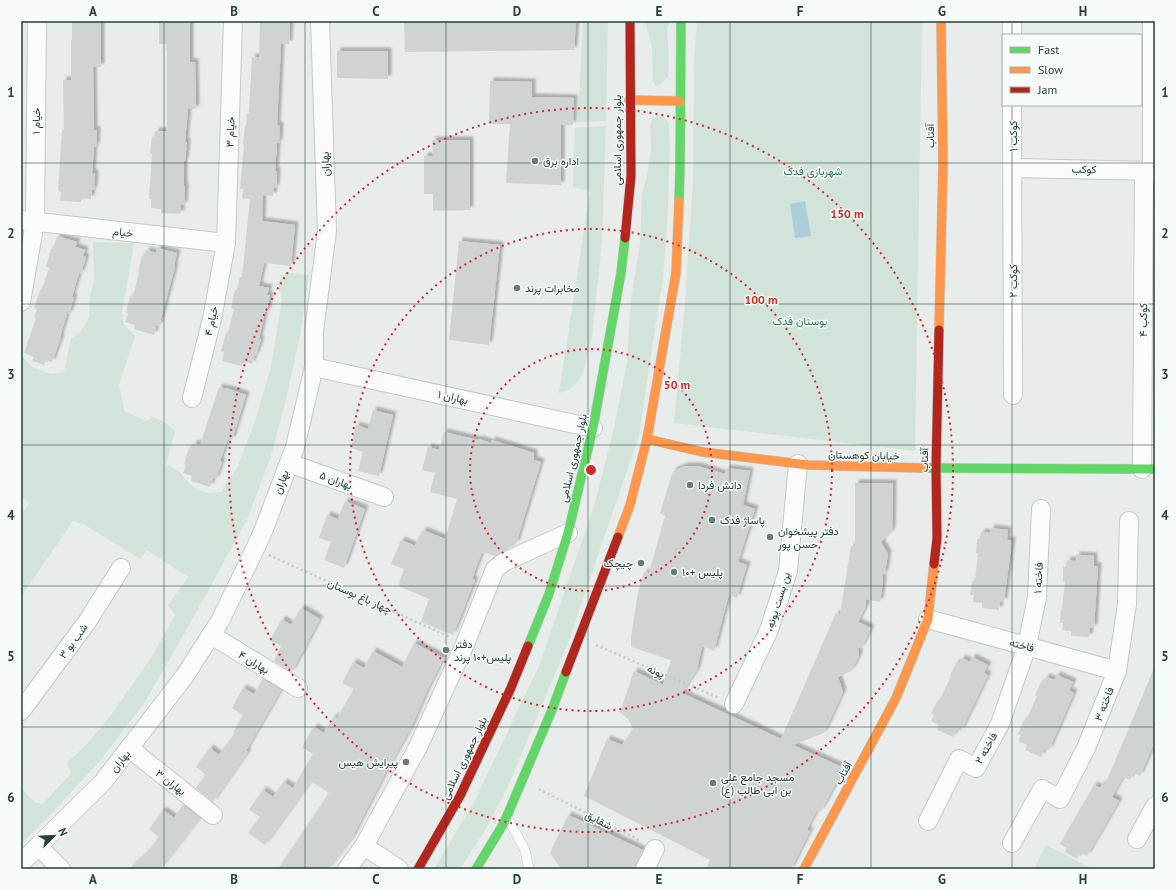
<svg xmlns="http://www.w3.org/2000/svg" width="1176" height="890" viewBox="0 0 1176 890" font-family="'PT Sans',Vazirmatn,sans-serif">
<defs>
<filter id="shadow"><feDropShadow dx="3.5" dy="-3.5" stdDeviation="1" flood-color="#0004"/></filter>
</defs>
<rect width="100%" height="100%" fill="#e8eceb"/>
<g fill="#d2e4d9">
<polygon points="583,21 608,21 606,121 578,122"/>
<polygon points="645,21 671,21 667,29 669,59 668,77 662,83 656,86 653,81 652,47"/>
<polygon points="697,21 922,21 915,451 674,423 685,302 693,182 694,62"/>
<polygon points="663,116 669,124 670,145 668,207 663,280 652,348 639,436 568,643 506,791 484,832 460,869 434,869 474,802 539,666 594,506 613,432 627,362 631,299 640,244 642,194 648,171 651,149 650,127 652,117"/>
<polygon points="606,126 602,241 592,338 583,373 578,382 569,390 559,393 590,191 573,187 575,128"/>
<polygon points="93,242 134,243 122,314 124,324 135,336 119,385 123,403 124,411 146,421 153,417 166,423 175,431 166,464 180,472 187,481 196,489 208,493 221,492 238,466 255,421 271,367 282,299 278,284 286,272 309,275 300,335 287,395 271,456 247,520 188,627 145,702 99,762 50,815 21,844 21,788 34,802 43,804 71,773 67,763 87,744 111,715 153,655 175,615 168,605 188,577 147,550 140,559 83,524 73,521 21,597 21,514 30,503 21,497 21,355 32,367 51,374 64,372 71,338 80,333 89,317 90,296 94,281"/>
<polygon points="1046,845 1093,869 1034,869"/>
</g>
<polygon fill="#abced9" points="805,201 811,236 795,238 790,204"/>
<g fill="#cfd3d2" filter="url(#shadow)">
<polygon points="72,21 101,21 101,67 93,67 94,130 97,130 96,147 94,147 92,173 95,173 94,190 92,190 91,199 81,198 81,202 60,201 61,192 58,191 62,130 64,130 63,80 71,80 71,40 72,40"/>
<polygon points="159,21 190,21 190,62 195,62 196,109 188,109 185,142 187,142 185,161 184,161 184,186 185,186 184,205 181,205 181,214 161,213 161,209 151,208 151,199 149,199 152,154 150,154 152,136 155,137 155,131 166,131 166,127 167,127 167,50 166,50 166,44 159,44"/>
<polygon points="260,21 290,21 289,44 281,44 277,125 280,126 279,143 277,143 275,171 277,171 276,188 274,188 273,196 263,195 262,221 295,225 291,266 264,263 259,286 269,288 267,295 270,295 267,312 265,312 259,339 261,339 256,356 255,355 252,364 243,361 242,366 222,361 224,352 221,351 226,333 228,333 234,309 231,308 235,290 237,290 240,277 242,277 250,199 242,198 243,189 240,189 244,145 243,145 245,126 246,126 247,113 249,113 252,57 259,57"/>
<polygon points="404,21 576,21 574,50 405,52"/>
<polygon points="337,51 388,51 388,79 337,78"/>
<polygon points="490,81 532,82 532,97 574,98 573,125 561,125 561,185 506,183 510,124 489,124"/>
<polygon points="432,140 470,140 470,210 433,211 433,194 424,194 424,156 433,156"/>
<polygon points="57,236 77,242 75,247 85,250 83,256 86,257 81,274 79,273 72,297 74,298 69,314 67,314 60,337 61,338 52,362 46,360 44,365 32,361 34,357 24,353 36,318 34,317 37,309 34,308 40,290 42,290 49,268 46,267 51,249 53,249"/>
<polygon points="459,241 500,245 489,345 449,340"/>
<polygon points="157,248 177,253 174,266 175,267 159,326 156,326 154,335 134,329 135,325 125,322 128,314 126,313 130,296 133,297 139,273 138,272 142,256 145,256 146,250 156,253"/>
<polygon points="219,387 226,389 226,388 246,395 232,440 228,439 220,461 222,462 216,479 213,479 210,487 191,481 192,476 183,473 186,465 184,464 189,448 192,449 194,443 200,445"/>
<polygon points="373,410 393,415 379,476 358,471 363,452 351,448 356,425 368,429"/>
<polygon points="444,432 478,440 479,439 491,443 492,440 534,453 534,460 541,462 516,544 512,543 510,548 495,556 482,552 472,579 475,580 453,635 421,622 429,599 399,586 400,583 399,583 404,569 391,564 401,540 415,546 419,535 421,536 423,530 445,539 457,499 430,492 435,473 422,470 428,447 439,450"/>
<polygon points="685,466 697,466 725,474 727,468 750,471 743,505 755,509 738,562 747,565 737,598 729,594 714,651 702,646 697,670 682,693 781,739 836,613 840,614 851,546 855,546 855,483 893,483 892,531 881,542 888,554 885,573 882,575 883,582 880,602 866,599 866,606 858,622 871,628 862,647 858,648 859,656 851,671 838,677 843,692 824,733 793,745 844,768 821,811 817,810 807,830 810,831 791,869 706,869 710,860 584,796 607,739 622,745 633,729 629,720 620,712 634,671 663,685 671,660 631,647 631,637 638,592 644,572 649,573 665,516 660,513 673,471"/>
<polygon points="345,501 365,509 344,568 324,560 331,542 319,538 327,515 338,519"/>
<polygon points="991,528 1008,530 1007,540 1012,540 1004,602 1000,601 999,610 982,608 982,603 973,602 974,595 970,595 972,581 975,581 978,553 976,553 977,539 980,539 981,532 990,533"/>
<polygon points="1076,555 1094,556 1094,566 1098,566 1094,628 1090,628 1089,637 1071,636 1071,631 1062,630 1063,623 1060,623 1061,609 1062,609 1065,581 1063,581 1063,567 1066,567 1067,560 1076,561"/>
<polygon points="301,608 320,619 292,672 274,661 281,646 270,640 282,619 291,625"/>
<polygon points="414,643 444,658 427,691 411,728 386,772 352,838 328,869 278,869 329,793 311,781 265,845 248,833 260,817 249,810 263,790 273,797 284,782 293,788 313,754 302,747 314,727 324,733 334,716 337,718 354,689 342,683 353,662 364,668 373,651 402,667"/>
<polygon points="972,657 988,665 984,673 988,675 961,731 957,729 953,737 937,730 939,725 931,721 934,715 931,713 938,700 939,701 945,689 951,676 950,675 956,663 959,664 962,658 970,662"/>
<polygon points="1155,666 1155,741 1140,776 1133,773 1130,780 1123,777 1112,797 1119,801 1087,856 1080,852 1077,859 1065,852 1067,848 1060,844 1094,785 1100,788 1103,783 1105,785"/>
<polygon points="1057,675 1073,682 1069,691 1074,693 1049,750 1045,748 1041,757 1025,750 1027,745 1018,741 1021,735 1018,734 1024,720 1026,721 1037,696 1035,695 1041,682 1043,683 1046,677 1054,680"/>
<polygon points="263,679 281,690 246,751 248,752 213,802 196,788 206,775 196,767 210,748 219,755 235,733 233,732 243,715 232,708 243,688 254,694"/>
<polygon points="183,805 200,818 160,869 129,869 145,855 159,837 149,829 163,810 174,818"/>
<polygon points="568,815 643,850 633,869 561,869 550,853"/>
</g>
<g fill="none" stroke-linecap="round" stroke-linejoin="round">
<defs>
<polyline id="lane" points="508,819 525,850 529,869"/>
<g id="street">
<polyline points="1012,21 1012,35"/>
<polyline points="1012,105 1013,395"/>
<polyline points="1013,168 1155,171"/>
<polyline points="1152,171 1152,21"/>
<polyline points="21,220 226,243"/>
<polyline points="21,302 35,222 37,21"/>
<polyline points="314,367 593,428"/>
<polyline points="192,398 212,319 226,243 233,21"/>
<polyline points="289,463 384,497"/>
<polyline points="1142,469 1144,171"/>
<polyline points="928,619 1117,671"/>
<polyline points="211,635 298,688"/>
<polyline points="734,704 769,630 788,571 798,464"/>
<polyline points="21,711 87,622 121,568"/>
<polyline points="129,748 213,815"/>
<polyline points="928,821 959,759 976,768 1000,724 1027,646 1037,597 1041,509"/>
<polyline points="1137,839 1155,806"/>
<polyline points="1012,843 1042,789 1060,799 1086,748 1117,671 1127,604 1129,521"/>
<polyline points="38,846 61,869"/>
<polyline points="364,846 399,869"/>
<polyline points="21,863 103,782 184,677 220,621 255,549 264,529 295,447 314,367 314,331 327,231 320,21"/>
<polyline points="347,869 364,846 418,747 465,644 495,569 504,562 568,533"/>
<polyline points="645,869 655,849"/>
</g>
<g id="fast">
<polyline points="679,201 680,169 681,21"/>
<polyline points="922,468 1155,469"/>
<polyline points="528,646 549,594 568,533 593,428 621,273 625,238"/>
<polyline points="476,869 504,823 552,710 566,672"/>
</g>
<g id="slow">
<polyline points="629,100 680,101"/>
<polyline points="939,330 943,164 941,21"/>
<polyline points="647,439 703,452 808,465 922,468"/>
<polyline points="618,537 630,505 647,439 676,273 679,201"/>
<polyline points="804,869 896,698 928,619 934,564"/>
</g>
<g id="jam">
<polyline points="625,238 631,176 630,21"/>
<polyline points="934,564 937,538 936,468 939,330"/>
<polyline points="566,672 618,537"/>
<polyline points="418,869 460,796 510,690 528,646"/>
</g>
</defs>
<use href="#lane" stroke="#c5c9c8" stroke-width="10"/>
<use href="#street" stroke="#c5c9c8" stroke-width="20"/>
<use href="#fast" stroke="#c4cac8" stroke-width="10"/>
<use href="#slow" stroke="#c4cac8" stroke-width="10"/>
<use href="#jam" stroke="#c4cac8" stroke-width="10"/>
<g stroke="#c3cbca" stroke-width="2.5" stroke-dasharray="2 3" stroke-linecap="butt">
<polyline points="269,555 450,637"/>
<polyline points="596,645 719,698"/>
<polyline points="539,789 641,841"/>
</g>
<use href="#lane" stroke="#fcfcfc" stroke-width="9"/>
<use href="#street" stroke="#fcfcfc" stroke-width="18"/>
<use href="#fast" stroke="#63d668" stroke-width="9"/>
<use href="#slow" stroke="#ff974d" stroke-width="9"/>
<use href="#jam" stroke="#b3261e" stroke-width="9"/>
</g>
<path fill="none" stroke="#25403c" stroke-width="1" stroke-opacity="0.55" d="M164,21v848M305,21v848M446,21v848M588,21v848M730,21v848M871,21v848M1012,21v14M1012,105v764M21,163h1134M21,304h1134M21,445h1134M21,586h1134M21,727h1134"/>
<g fill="none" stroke="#d62828" stroke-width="2" stroke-dasharray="2 4">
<circle cx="591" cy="470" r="121"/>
<circle cx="591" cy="470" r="241"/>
<circle cx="591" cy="470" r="362"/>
</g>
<g fill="#697c79" stroke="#f7fbf9" stroke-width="1.5">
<circle cx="535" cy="161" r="4"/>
<circle cx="517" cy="288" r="4"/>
<circle cx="690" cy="485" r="4"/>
<circle cx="712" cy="520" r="4"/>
<circle cx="770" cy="537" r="4"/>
<circle cx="641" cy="563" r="4"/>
<circle cx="674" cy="572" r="4"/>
<circle cx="446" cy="650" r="4"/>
<circle cx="406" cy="762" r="4"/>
<circle cx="713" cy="783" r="4"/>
</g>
<g text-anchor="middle" stroke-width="3" stroke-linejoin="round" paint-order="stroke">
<g font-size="11" fill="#25403c" stroke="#f7fbf9">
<text transform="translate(36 121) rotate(-89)" y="4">خیام ۱</text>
<text transform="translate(230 132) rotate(-88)" y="4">خیام ۳</text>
<text transform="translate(930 136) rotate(-91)" y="4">آفتاب</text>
<text transform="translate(1013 136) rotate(-90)" y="4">کوکب ۱</text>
<text transform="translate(617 140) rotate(-90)" y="4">بلوار جمهوری اسلامی</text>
<text transform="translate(325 164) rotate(-92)" y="4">بهاران</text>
<text transform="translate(1084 169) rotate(1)" y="4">کوکب</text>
<text transform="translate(123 232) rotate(7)" y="4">خیام</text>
<text transform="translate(1013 281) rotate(-90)" y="4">کوکب ۲</text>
<text transform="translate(1143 320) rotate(-90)" y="4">کوکب ۴</text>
<text transform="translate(211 321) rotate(-78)" y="4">خیام ۴</text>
<text transform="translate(453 397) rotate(12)" y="4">بهاران ۱</text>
<text transform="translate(864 455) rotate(1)" y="4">خیابان کوهستان</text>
<text transform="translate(573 458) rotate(-77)" y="4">بلوار جمهوری اسلامی</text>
<text transform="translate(924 460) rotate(-89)" y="4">آفتاب</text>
<text transform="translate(336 480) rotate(20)" y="4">بهاران ۵</text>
<text transform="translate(281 482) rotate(-70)" y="4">بهاران</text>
<text transform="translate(1038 578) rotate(-87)" y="4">فاخته ۱</text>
<text transform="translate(360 596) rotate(24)" y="4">چهار باغ بوستان</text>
<text transform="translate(778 600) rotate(-73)" y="4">بن بست پونه</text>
<text transform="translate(73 641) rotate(-54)" y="4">شب بو ۳</text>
<text transform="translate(1022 645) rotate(15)" y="4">فاخته</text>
<text transform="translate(254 662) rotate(31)" y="4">بهاران ۴</text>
<text transform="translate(656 671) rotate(23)" y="4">پونه</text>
<text transform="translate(1104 704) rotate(-69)" y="4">فاخته ۳</text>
<text transform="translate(986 748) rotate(-61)" y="4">فاخته ۲</text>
<text transform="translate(464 758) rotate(-64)" y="4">بلوار جمهوری اسلامی</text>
<text transform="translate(120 761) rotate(-52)" y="4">بهاران</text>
<text transform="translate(843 773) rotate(-62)" y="4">آفتاب</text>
<text transform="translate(171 782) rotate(38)" y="4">بهاران ۳</text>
<text transform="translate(599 820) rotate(27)" y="4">شقایق</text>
</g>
<g font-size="11" fill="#25403c" stroke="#f7fbf9" text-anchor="start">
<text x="543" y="165">اداره برق</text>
<text x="525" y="292">مخابرات پرند</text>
<text x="698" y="489">دانش فردا</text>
<text x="720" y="524">پاساژ فدک</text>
<text x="778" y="535">دفتر پیشخوان<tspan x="778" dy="13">حسن پور</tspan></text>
<text x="633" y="567" text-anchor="end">چیچک</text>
<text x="682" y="576">پلیس +۱۰</text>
<text x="454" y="648">دفتر<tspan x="454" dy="13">پلیس+۱۰ پرند</tspan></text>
<text x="398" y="766" text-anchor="end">پیرایش هیس</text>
<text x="721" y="781">مسجد جامع علی<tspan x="721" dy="13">بن ابی طالب (ع)</tspan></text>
</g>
<g font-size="11" fill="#307652" stroke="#f7fbf9">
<text x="813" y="175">شهربازی فدک</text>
<text x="800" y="325">بوستان فدک</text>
</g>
</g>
<circle cx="591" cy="470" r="6" fill="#d62828" stroke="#f7fbf9" stroke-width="2"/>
<g font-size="12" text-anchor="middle" font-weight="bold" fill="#d62828" stroke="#f7fbf9" stroke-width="3" stroke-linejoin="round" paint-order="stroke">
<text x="847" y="218">150 m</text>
<text x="761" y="304">100 m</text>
<text x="677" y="389">50 m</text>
</g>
<rect width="1176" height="890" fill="none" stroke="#f7fbf9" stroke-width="44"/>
<rect x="1002" y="34" width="140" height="72" fill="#f7fbf9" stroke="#a3b0ad"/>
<rect x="1010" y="47" width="20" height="6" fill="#63d668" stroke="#a3b0ad"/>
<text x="1038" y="54" font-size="12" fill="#25403c">Fast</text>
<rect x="1010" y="67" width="20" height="6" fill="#ff974d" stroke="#a3b0ad"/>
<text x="1038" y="74" font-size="12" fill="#25403c">Slow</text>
<rect x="1010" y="87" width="20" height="6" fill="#b3261e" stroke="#a3b0ad"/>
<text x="1038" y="94" font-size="12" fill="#25403c">Jam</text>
<g transform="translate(54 836) rotate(66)" stroke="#f7fbf9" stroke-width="3" paint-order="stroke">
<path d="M0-3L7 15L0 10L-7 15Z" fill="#25403c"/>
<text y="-6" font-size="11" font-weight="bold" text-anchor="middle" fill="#25403c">N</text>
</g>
<rect x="22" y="22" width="1132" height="846" fill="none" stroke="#25403c" stroke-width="1.5"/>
<g font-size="13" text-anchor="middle" font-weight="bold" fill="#25403c">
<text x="93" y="16">A</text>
<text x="234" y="16">B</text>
<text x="376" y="16">C</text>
<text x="517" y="16">D</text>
<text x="659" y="16">E</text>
<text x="800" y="16">F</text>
<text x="942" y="16">G</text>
<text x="1083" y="16">H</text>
<text x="11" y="97">1</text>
<text x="1165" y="97">1</text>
<text x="11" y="238">2</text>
<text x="1165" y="238">2</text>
<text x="11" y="379">3</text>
<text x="1165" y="379">3</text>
<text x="11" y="520">4</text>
<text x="1165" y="520">4</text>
<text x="11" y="661">5</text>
<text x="1165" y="661">5</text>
<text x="11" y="802">6</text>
<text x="1165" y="802">6</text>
<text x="93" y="884">A</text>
<text x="234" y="884">B</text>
<text x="376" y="884">C</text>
<text x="517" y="884">D</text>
<text x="659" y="884">E</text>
<text x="800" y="884">F</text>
<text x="942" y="884">G</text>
<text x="1083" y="884">H</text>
</g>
</svg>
